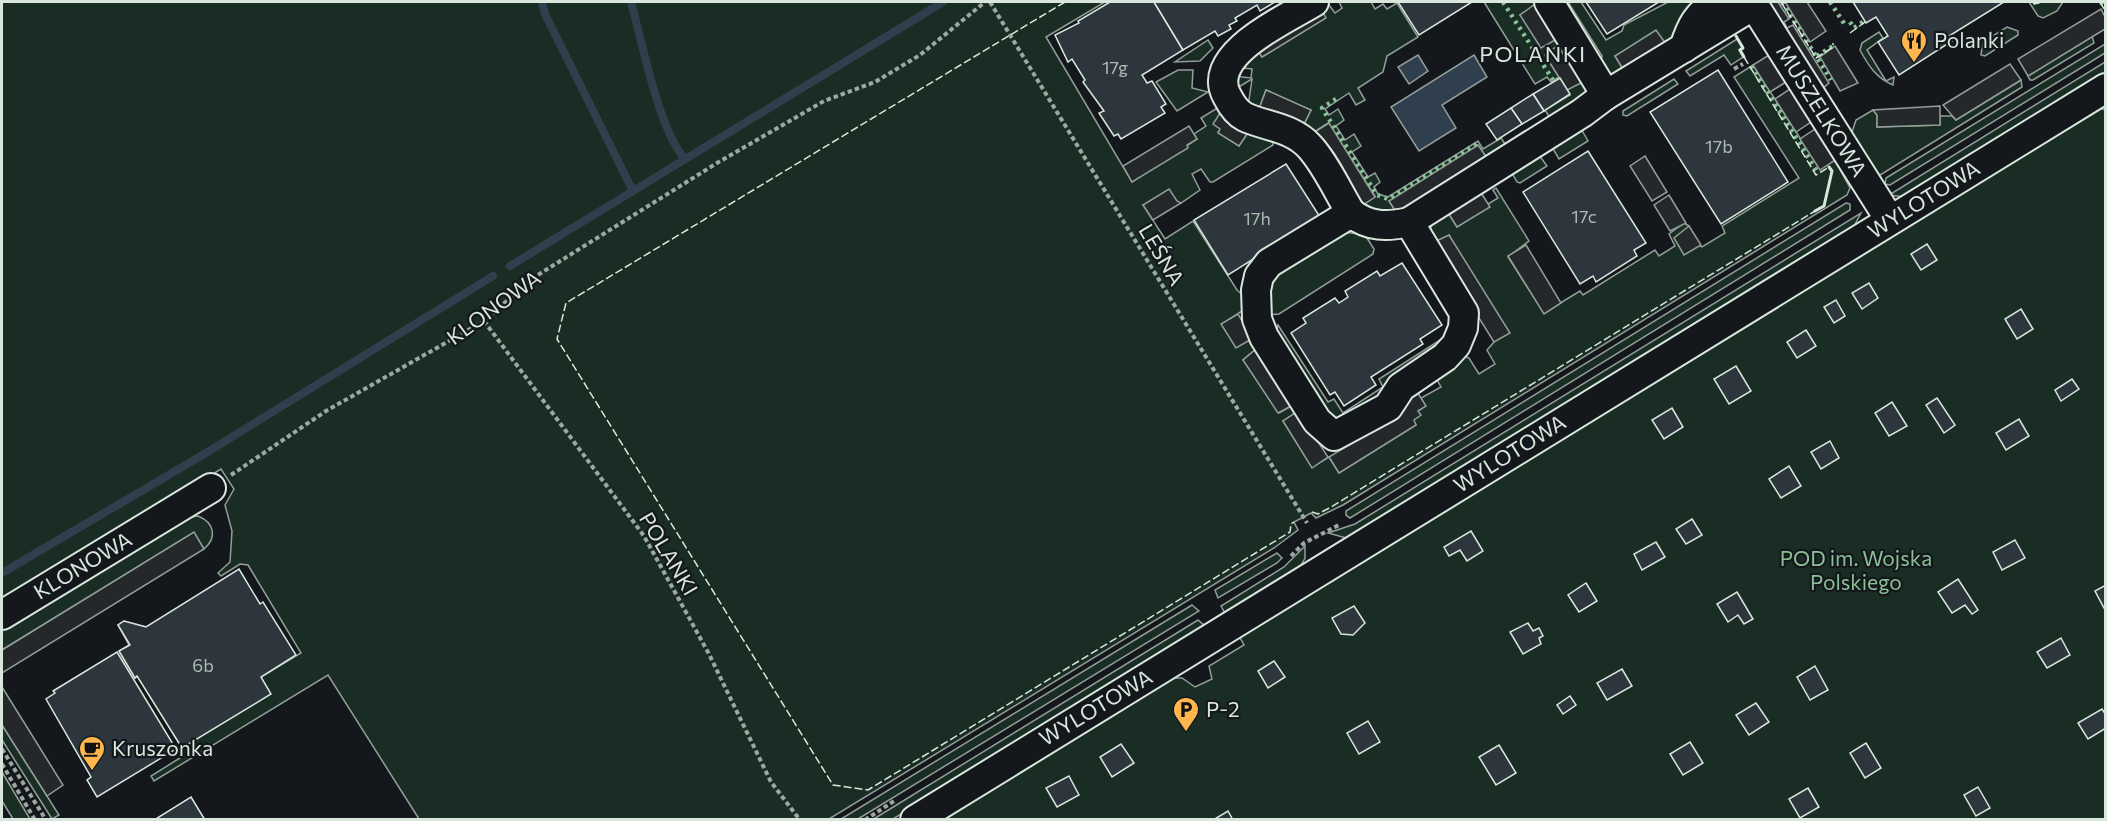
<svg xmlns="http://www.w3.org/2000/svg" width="2107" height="821" viewBox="0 0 2107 821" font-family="Commissioner,sans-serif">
<rect width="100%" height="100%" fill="#14181c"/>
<g fill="#1a2d24" stroke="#939e99" stroke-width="1.5">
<polygon points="2,2 1105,2 1046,37 1132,182 1197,139 1194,134 1206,126 1201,118 1219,107 1221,129 1218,132 1239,146 1249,131 1273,137 1273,145 1213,182 1210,182 1201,169 1192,174 1200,190 1181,203 1143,205 1165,239 1193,221 1237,290 1244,296 1245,309 1222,324 1248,341 1252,341 1256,349 1243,360 1279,413 1293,405 1295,413 1283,421 1312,467 1329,457 1339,473 1416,425 1413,420 1418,411 1425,406 1421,398 1441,387 1436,378 1464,356 1469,358 1479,374 1495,364 1487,350 1494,342 1449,235 1436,243 1429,232 1433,222 1447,211 1457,227 1489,206 1488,204 1498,198 1493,190 1496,188 1529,241 1508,257 1544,313 1580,291 1583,295 1655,250 1659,256 1675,246 1669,234 1684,223 1689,226 1684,254 1698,245 1702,247 1725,233 1722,226 1799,178 1734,77 1753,65 1820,169 1835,160 1850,188 1847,195 1343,505 1316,518 1311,513 1294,522 1298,530 1274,548 829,819 419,819 328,675 154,781 151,776 180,758 182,748 138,676 135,678 119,651 129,645 118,625 124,621 146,627 199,714 301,653 248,565 240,564 221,576 218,573 230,562 232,531 225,505 234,489 221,469 2,602"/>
<polygon points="1339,2 1371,2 1375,9 1383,4 1387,9 1397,3 1418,37 1387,56 1383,72 1358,88 1365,100 1356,105 1349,93 1325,109 1329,115 1338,109 1344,120 1336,126 1345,140 1354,134 1361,146 1352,152 1368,177 1375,173 1380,182 1374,187 1378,194 1388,197 1478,141 1483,149 1501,138 1508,148 1489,161 1478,145 1453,178 1389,201 1398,215 1395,219 1363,205 1375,196 1328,123 1311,134 1304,124 1311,110 1266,90 1259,109 1248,107 1252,79 1237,88 1234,76 1251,78 1252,69 1242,68 1258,51 1262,57 1325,18 1322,9 1329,5 1335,13 1342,8"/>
<polygon points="1484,2 1535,2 1534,6 1520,15 1557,39 1560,44 1545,55 1559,77 1551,82 1547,77 1535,84"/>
<polygon points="1568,2 1581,2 1606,40 1622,31 1624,25 1668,2 1703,2 1678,36 1666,43 1663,41 1615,56 1623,69 1613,75 1607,74 1600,67 1602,56"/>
<polygon points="2029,2 2063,2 2057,11 2043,18 2038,16"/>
<polygon points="2007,27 2018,31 2018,35 1985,56 1981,55 1983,42"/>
<path d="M1879,32l4,6 -16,12 19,31 8,-4 -1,8c-17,-7 -25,-20 -33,-35l2,-7z"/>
<polygon points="2092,36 2094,43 2033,80 2030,80 2028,76"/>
<polygon points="1737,39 1743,47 1739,50 1743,57 1731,65 1724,55 1690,76 1686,71"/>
<polygon points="1208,40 1213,48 1200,61 1175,62"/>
<polygon points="2105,44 2105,53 1890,185 1885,184 1886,178"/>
<polygon points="2105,62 2105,74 1905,197 1889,195"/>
<polygon points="1178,70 1193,70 1192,88 1208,92 1177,111 1156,82"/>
<polygon points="1674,79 1678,84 1627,116 1623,115 1623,111"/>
<polygon points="2021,80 2022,87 1877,177 1851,135 1856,120 1873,110 1877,115 1877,127 1940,125 1940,116 1952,116 1956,120"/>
<polygon points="1581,81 1587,85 1587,93 1550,118 1545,110 1570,95 1567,90"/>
<polygon points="2100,108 2105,110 2105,819 937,820 1167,678 1182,678 1195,687 1212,679 1209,666 1244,645 1238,634"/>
<polygon points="1580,127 1588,141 1559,159 1552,147"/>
<polygon points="1539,155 1547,166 1520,183 1517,182 1512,173"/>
<polygon points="1846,203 1850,204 1850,210 1350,518 1346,515 1346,511"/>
<polygon points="1861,213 1852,230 1346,538 1328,533 1355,524"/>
<polygon points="1344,232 1365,235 1374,249 1373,254 1279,314 1267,315 1270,285 1278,272"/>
<polygon points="1278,325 1328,402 1334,399 1343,413 1383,387 1379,379 1448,335 1388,393 1334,422 1276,332"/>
<path d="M198,516c17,7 19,22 6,33l-11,-16 -191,117v-20l182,-112z"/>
<polygon points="1305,546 1305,558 1298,571 1226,615 1221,606 1284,567"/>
<polygon points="1277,553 1282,558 1277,563 1218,598 1215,590"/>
<polygon points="1192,605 1199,611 858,819 841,819"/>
<polygon points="1198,620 1206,627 893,819 872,820"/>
<polygon points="2,725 59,815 52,819 2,740"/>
<polygon points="2,772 30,819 13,819 2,801"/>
</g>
<g fill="#24282b" stroke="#939e99" stroke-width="1.5">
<polygon points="1767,2 1778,2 1789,19 1784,22 1787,28 1793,25 1829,83 1822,89"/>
<polygon points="1785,2 1807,2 1826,31 1810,42"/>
<polygon points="1535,4 1557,39 1541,48 1520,15"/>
<polygon points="2101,9 2105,17 2105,29 2028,76 2018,59"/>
<polygon points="1322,11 1326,18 1262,57 1258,51"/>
<polygon points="1656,30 1666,44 1623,69 1615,56"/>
<polygon points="1560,44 1583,82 1567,90 1545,55"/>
<polygon points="1835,46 1858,83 1840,91 1820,57"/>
<polygon points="1769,55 1786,82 1770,92 1753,65"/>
<polygon points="2010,64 2021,80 1956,120 1943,105"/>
<polygon points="1790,89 1811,122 1796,132 1775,99"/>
<polygon points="1266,90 1311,110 1304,124 1259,109"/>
<polygon points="1940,106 1940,125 1877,127 1877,115 1873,110"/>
<polygon points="1222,110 1249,131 1239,146 1218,133 1220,129 1213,124"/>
<polygon points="1329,123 1375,197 1363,205 1313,133"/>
<polygon points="1189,126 1197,139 1187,145 1188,148 1132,182 1123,166"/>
<polygon points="1815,129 1835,160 1820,170 1800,139"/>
<polygon points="1478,145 1489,161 1398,215 1389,201"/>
<polygon points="1645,156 1667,192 1652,201 1630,166"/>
<polygon points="1169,189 1177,201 1181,203 1153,220 1143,205"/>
<polygon points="1480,191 1490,207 1457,227 1447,211"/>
<polygon points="1669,195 1686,223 1670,231 1654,205"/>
<polygon points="1689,226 1701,245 1684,255 1674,238"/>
<polygon points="1449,235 1510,333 1494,342 1432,243"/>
<polygon points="1526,245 1561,303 1544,314 1508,256"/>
<polygon points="1238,314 1254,341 1248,341 1236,348 1221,324"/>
<polygon points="1256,349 1293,405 1278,413 1243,360"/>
<polygon points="1416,390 1426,406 1418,411 1421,415 1414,420 1416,425 1339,473 1329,457 1372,431"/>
<polygon points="1296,408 1328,457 1312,468 1283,421 1295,413"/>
<polygon points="194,532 204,549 2,673 2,650"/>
<polygon points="2,687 63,785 47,796 2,725"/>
</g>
<g fill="#2f3f4d" stroke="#939e99" stroke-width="1.5">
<polygon points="1418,55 1428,71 1409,84 1398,67"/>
<polygon points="1474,55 1487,77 1442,105 1456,128 1419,151 1391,107"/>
</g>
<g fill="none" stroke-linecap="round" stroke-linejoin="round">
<g stroke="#2f3f4d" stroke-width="8">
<polyline points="542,2 545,14 633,191"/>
<path d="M631,2c11,39 28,129 54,157"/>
<polyline points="510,266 943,2"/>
<polyline points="2,573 206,453 493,276"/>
</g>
</g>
<g fill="#2c363c" stroke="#d8e6dc" stroke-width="1.5">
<polygon points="1110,2 1154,2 1183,50 1142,75 1147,83 1152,81 1166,104 1161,107 1165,113 1121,139 1118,134 1114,136 1099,113 1104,111 1083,82 1085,80 1072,59 1068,62 1055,35 1079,23 1078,21"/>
<polygon points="1154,2 1275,2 1260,11 1257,5 1235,18 1237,21 1229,25 1231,29 1218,36 1215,31 1183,50"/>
<polygon points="1398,2 1472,2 1419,35"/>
<polygon points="1586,2 1659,2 1607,34"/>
<polygon points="1853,2 2004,2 1949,36 1952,41 1899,75 1878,42 1888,36 1876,17 1866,23"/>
<polygon points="1718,70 1788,182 1721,224 1650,112"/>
<polygon points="1560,78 1570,94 1544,111 1533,94"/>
<polygon points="1533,94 1544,111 1522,124 1511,108"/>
<polygon points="1511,108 1522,124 1497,140 1486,124"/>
<polygon points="1588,151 1646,243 1634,250 1637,256 1596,282 1593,276 1580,284 1523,192"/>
<polygon points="1286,164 1320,217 1228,275 1194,220"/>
<polygon points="1927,244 1937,260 1921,270 1911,254"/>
<polygon points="1402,263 1442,325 1420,339 1423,344 1371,377 1376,385 1344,406 1335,392 1330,395 1291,333 1306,323 1303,318 1335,298 1339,303 1348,297 1345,291 1377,271 1380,276"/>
<polygon points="1869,283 1878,298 1862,309 1852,293"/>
<polygon points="1836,300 1845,316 1834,323 1824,307"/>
<polygon points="2021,309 2033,329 2017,339 2005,319"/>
<polygon points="1806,330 1816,346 1797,358 1787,342"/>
<polygon points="1736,366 1751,391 1729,404 1714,379"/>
<polygon points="2072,379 2079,389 2061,401 2055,390"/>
<polygon points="1937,398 1955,425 1944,433 1926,405"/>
<polygon points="1892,402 1907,426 1889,436 1875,413"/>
<polygon points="1672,408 1683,427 1664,439 1652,420"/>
<polygon points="2019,419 2029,436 2006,450 1996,433"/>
<polygon points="1830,441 1839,458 1821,469 1811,452"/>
<polygon points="1789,466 1801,486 1781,498 1769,479"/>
<polygon points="1692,519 1702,535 1686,544 1676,529"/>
<polygon points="1471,531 1483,551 1467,561 1460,550 1449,556 1444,547"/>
<polygon points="2015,540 2025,558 2002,570 1993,552"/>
<polygon points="1656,542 1665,557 1642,570 1634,554"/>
<polygon points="239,569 260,604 263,602 296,655 261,677 271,694 182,748 137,676 135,678 119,651 130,645 118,625 124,621 146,627"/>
<polygon points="1958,579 1978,610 1972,614 1965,605 1952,613 1938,592"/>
<polygon points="1586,583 1597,601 1579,612 1568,595"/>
<polygon points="2106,585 2106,607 2104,608 2095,591"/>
<polygon points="1737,592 1753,619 1744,624 1738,615 1728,622 1717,604"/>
<polygon points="1354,606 1365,623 1353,635 1341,634 1332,618"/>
<polygon points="1528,623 1533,631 1539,628 1543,636 1539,638 1541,644 1523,654 1510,632"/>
<polygon points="2061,638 2070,655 2047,668 2037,652"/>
<polygon points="117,652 176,749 97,797 87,780 91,777 46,699 55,693 53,691"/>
<polygon points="1274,661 1285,677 1268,688 1258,671"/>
<polygon points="1815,666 1828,690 1810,700 1797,677"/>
<polygon points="1622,669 1632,686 1607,700 1597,683"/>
<polygon points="1570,696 1576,705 1563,714 1557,705"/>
<polygon points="1756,703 1769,722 1749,735 1736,715"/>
<polygon points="2102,709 2106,715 2106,728 2088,739 2078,723"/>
<polygon points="1368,721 1380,742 1359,754 1347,733"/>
<polygon points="1690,742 1703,763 1683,775 1670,754"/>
<polygon points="1866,743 1881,768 1865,778 1850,753"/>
<polygon points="1121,744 1134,763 1112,777 1100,757"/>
<polygon points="1499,745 1516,773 1496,785 1479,757"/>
<polygon points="1069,776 1079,795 1057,807 1046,788"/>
<polygon points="1978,787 1990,808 1976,816 1964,795"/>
<polygon points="1808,788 1819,807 1800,818 1789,799"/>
<polygon points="191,797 205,820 154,820"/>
<polygon points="1228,811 1233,820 1213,820"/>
</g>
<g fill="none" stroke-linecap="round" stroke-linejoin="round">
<defs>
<g id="minor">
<path d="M1314,2c-28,17 -110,53 -87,94 4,8 10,17 18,21 22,10 47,10 65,30 17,19 28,45 41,66l-82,50 -10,13 -3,14 1,29 7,18 53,84 17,15 54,-29 13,-20 44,-30 11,-12 7,-17 1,-15 -55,-91"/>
<polyline points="1549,2 1606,95"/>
<polyline points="1752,2 1890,220"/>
<path d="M1684,48c7,-22 13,-34 33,-46"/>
<path d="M1351,213c18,14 36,14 58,9l173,-109 24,-18 148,-90"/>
<polyline points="2,615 211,488"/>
<polyline points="915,820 2106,88"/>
</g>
</defs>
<use href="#minor" stroke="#d8e6dc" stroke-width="32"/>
<g stroke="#9da8a2" stroke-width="4" stroke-dasharray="4.5 3" stroke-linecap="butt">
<polyline points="990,2 1307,523"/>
<polyline points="1734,69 1743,64"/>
<polyline points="484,321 644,536 709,654 771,782 800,820"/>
<polyline points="231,475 326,411 484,321 533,278 717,163 824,101 875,82 920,55 985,2"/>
<polyline points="1291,556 1304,543 1339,525"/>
<polyline points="2,749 46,820"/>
<polyline points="2,764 35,820"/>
<polyline points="865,820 894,801"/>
</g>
<use href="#minor" stroke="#14181c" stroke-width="28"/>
<g stroke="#8ac095" stroke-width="4.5" stroke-dasharray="3 4.5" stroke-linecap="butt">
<polyline points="1503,2 1553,80"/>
<polyline points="1782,2 1831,80"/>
<polyline points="1830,2 1845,25"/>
<polyline points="2101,2 2106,9"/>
<polyline points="1850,22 1854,28 1864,21"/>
<polyline points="1817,56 1833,46"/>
<polyline points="1751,66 1818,173"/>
<polyline points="1336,99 1322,108 1377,195 1388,199 1478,143"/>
</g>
<g stroke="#d8e6dc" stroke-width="1.5" stroke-dasharray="8 3" stroke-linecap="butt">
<polyline points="1065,2 566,303 557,339 833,785 868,790 1290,532 1291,524 1294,522"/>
<polyline points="1781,2 1816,58 1833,47 1833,43"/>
<polyline points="2033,2 2034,4 2043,2"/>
<polyline points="2100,2 2106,12"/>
<polyline points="1850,33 1865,22"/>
<polyline points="1744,57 1816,175 1829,167"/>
<polyline points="1312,512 1318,514 1331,507 1815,211"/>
</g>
<g stroke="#d8e6dc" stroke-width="3">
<polyline points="1736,36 1743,48 1740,50 1744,57"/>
<polyline points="1815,211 1824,206 1832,171 1829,167"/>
</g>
</g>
<defs>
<symbol id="restaurant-pin" viewBox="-11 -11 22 30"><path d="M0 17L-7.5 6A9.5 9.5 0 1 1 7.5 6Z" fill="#ffb74d" stroke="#14181c"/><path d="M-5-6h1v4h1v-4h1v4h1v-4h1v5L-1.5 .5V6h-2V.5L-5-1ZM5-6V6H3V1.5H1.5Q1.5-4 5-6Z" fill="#111"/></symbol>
<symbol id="parking-pin" viewBox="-11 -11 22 30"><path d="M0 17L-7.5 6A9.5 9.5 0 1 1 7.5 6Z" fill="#ffb74d" stroke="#14181c"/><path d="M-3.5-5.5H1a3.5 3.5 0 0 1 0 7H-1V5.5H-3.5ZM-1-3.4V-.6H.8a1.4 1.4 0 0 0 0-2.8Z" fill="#111"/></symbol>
<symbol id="cafe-pin" viewBox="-11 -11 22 30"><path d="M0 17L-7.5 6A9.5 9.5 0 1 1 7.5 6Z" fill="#ffb74d" stroke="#14181c"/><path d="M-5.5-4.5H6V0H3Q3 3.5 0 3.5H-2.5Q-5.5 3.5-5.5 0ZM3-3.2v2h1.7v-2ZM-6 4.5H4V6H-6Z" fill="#111"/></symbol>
</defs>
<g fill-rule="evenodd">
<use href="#restaurant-pin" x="1899" y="26" width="30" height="40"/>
<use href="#parking-pin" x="1171" y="695" width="30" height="40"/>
<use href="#cafe-pin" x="77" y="734" width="30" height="40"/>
</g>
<g text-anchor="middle" stroke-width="4.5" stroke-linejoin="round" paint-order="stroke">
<g font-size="18" fill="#adbab4">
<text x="1115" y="74">17g</text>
<text x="1719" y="153">17b</text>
<text x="1584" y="223">17c</text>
<text x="1257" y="225">17h</text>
<text x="203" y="672">6b</text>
</g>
<g font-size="21" fill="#d8e6dc" stroke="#14181c" text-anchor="start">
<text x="1934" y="48">Polanki</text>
<text x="1206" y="717">P-2</text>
<text x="112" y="756">Kruszonka</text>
</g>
<g font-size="21" fill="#d8e6dc" stroke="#14181c">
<text transform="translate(1821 111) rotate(58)" y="7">MUSZELKOWA</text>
<text transform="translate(1924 200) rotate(-32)" y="7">WYLOTOWA</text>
<text transform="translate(1161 255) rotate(59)" y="7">LEŚNA</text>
<text transform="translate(494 308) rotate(-36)" y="7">KLONOWA</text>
<text transform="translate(1510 454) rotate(-32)" y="7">WYLOTOWA</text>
<text transform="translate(668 554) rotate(59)" y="7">POLANKI</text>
<text transform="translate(83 566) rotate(-31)" y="7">KLONOWA</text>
<text transform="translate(1096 708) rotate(-31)" y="7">WYLOTOWA</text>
</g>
<g font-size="21" fill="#8ac095" stroke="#14181c">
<text x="1856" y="566">POD im. Wojska<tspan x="1856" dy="24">Polskiego</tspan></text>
</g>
<g font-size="22" letter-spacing="1.5" fill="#d8e6dc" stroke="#14181c">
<text x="1533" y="62">POLANKI</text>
</g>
</g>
<rect width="2107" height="821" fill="none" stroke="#d8e6dc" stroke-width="6"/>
</svg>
